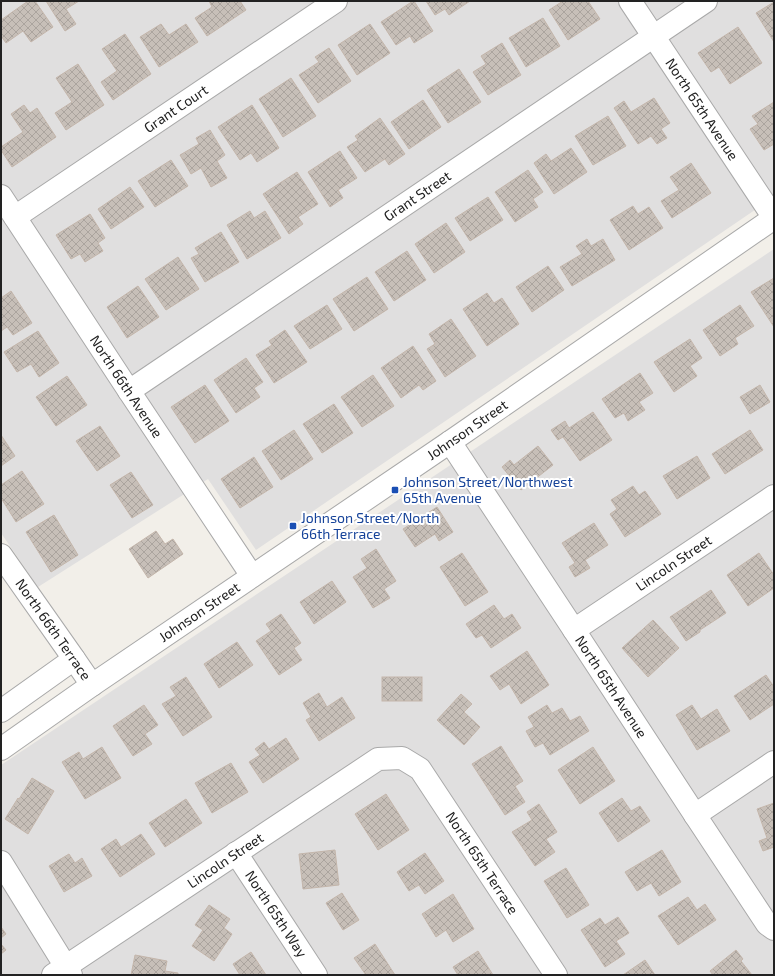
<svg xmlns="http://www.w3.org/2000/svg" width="775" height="976" viewBox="0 0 775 976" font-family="'Exo 2',sans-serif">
<defs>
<pattern id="building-cross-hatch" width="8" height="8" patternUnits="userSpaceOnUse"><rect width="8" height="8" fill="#c7bfb8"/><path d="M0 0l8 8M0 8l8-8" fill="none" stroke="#aba49e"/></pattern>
</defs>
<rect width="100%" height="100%" fill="#f2efe9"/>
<g fill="#e0dfdf">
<polygon points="1,1 774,1 774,197 256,550 208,479 38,587 1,533"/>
<polygon points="774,249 774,975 1,975 1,765"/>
</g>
<g fill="url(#building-cross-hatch)" stroke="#c4b6ab">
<polygon points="28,1 35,1 53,27 31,42 23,31 6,43 1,36 1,20"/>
<polygon points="46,1 79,1 66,9 76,24 65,31"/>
<polygon points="209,1 240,1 246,10 207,36 195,18 212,7"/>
<polygon points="413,1 414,1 433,31 414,43 410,36 396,45 381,22"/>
<polygon points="426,1 470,1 449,15 445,9 435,15"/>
<polygon points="563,1 588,1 600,19 568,40 549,10"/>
<polygon points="774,2 774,42 756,13"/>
<polygon points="543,18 560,46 526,67 509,38"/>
<polygon points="161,24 169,35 186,24 198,42 159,67 140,37"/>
<polygon points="370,24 390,53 357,75 338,45"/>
<polygon points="738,27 762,63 730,84 719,67 711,72 698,53"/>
<polygon points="125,34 151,74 113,100 101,82 117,71 102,49"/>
<polygon points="502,43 521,75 488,95 473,72 486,64 481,56"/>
<polygon points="329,48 351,81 318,103 299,75 319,62 315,57"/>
<polygon points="78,64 104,105 66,130 55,113 72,102 56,78"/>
<polygon points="459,69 481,102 448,123 427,90"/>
<polygon points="291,78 316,116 283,137 259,99"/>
<polygon points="654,98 670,123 661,129 667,138 657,144 651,136 638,144 614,108 624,101 631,112"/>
<polygon points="423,100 441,127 409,149 391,122"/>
<polygon points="774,102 774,144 764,150 750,129 758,124 752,116"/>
<polygon points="24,105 30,113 37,108 56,137 12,167 1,150 1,147 23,132 11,114"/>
<polygon points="252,105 279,148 257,162 251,153 240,160 218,127"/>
<polygon points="608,116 626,146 593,165 575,136"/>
<polygon points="380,118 405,154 389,165 385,159 365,172 347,147 358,140 355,136"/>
<polygon points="210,130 225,155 217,161 227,178 211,187 201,168 191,174 180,155 199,144 196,138"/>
<polygon points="571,148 587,172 554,194 534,163 546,154 551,161"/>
<polygon points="340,151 357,178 338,190 343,198 330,207 308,172"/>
<polygon points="171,160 188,186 155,207 138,181"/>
<polygon points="691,163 711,193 672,218 661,201 679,190 670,177"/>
<polygon points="528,170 543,192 533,199 538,207 515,222 495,192"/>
<polygon points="297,172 318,204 298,217 303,224 289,234 263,194"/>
<polygon points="130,187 144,207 111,229 98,209"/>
<polygon points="488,197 503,220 470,241 455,218"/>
<polygon points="633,206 638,214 649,207 663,228 629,250 610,220"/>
<polygon points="250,211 254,218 265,211 281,238 247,259 227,225"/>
<polygon points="90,214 105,238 98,243 103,251 85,262 80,254 71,259 56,235"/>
<polygon points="446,223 465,252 434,273 415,244"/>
<polygon points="221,232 239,262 205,282 191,258 199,254 195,248"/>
<polygon points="587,239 591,246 603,239 615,260 572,286 560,267 582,254 576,246"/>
<polygon points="407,251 426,280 394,301 375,272"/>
<polygon points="178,257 199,289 166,310 145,279"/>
<polygon points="548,266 564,290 532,312 516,287"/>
<polygon points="367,277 388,309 354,331 333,299"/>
<polygon points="774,278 774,327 751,292"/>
<polygon points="138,286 159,317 127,338 107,307"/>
<polygon points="11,291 32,323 13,335 7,327 1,331 1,298"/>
<polygon points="487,293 494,303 502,298 519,324 487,346 463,309"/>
<polygon points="327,305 342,329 310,349 294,326"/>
<polygon points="740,305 754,326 735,338 738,344 720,356 703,330"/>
<polygon points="451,319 476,356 445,377 427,349 435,344 429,334"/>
<polygon points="285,330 307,362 274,383 256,355 272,345 269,341"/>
<polygon points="38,331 59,363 39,377 31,364 17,372 4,352"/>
<polygon points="690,339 702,358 690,366 697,376 674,392 654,362"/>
<polygon points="413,346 436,381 423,390 419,385 401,398 381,368"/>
<polygon points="246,358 263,382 254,388 260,397 236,413 214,380"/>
<polygon points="640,373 653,393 639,402 645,410 628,421 624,413 615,418 602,399"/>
<polygon points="373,375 394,406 362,427 341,397"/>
<polygon points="67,376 87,405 56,426 36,397"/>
<polygon points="205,385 229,421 195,443 171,407"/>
<polygon points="760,385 770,402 750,414 740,397"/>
<polygon points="334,404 353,433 322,453 303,424"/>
<polygon points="593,412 612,440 580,461 563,437 558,440 551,430 565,421 569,428"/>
<polygon points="100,426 120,456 97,471 76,441"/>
<polygon points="294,430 313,459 281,480 262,451"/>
<polygon points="750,430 763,450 725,474 712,454"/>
<polygon points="1,435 15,456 1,466"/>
<polygon points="538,446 553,465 521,490 502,467 510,460 514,465"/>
<polygon points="697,456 710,478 677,499 663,476"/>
<polygon points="254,457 273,487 240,508 221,479"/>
<polygon points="22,471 44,504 16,522 1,498 1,485"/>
<polygon points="131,472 153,505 132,518 110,485"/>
<polygon points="633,486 639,495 645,491 661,514 625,537 610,514 617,509 611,500"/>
<polygon points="437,507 453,532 439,541 435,534 415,547 403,529"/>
<polygon points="54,515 78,555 51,572 26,532"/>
<polygon points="594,523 608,545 585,560 590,568 575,577 569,567 575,563 562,543"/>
<polygon points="156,531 165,544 173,539 183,554 148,578 129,549"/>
<polygon points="376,549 396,581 384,589 390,598 373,608 353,577 367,568 361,559"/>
<polygon points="462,553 488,592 465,606 440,567"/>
<polygon points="759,553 774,575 774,588 748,606 727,575"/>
<polygon points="332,581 346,602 314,624 300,602"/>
<polygon points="711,590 726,613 700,630 700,632 686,641 670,617"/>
<polygon points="494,605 504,619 512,614 521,628 491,648 482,635 476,638 466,624"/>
<polygon points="281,614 301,643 294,648 302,660 279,675 256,641 271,631 266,624"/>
<polygon points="653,620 679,648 648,677 622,648"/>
<polygon points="237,642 253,665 219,688 204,664"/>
<polygon points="527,651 549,685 521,704 509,684 500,690 490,676"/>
<polygon points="766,675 774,687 774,704 750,720 734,696"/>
<polygon points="186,677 212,717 183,736 162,704 176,696 170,687"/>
<rect x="382" y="677" width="40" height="24"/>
<polygon points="319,693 327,707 342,697 355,718 319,741 306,720 311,717 303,703"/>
<polygon points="461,694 472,704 464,712 480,727 464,745 437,720"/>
<polygon points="144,705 158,725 145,734 152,744 133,756 113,726"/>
<polygon points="547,705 552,713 562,708 570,721 580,716 589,731 550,755 543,743 535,747 526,731 534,727 528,717"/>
<polygon points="692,705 701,719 717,709 730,731 697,750 676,715"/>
<polygon points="286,738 299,759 263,783 249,762 260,755 255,749 264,742 269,749"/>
<polygon points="501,746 523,781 515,786 525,802 505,815 472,764"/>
<polygon points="102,747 121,778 85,799 62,762 79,752 83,759"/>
<polygon points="593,747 615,781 580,804 558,770"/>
<polygon points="231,763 248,792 212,813 195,783"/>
<polygon points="32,778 54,791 28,834 5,819 18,798 19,799"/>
<polygon points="386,794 409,830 378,850 355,814"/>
<polygon points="622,798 631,811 640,806 650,821 618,842 599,813"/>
<polygon points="186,799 202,823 165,847 149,823"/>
<polygon points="774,803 774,847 763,851 759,841 767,838 757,809"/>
<polygon points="539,804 557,832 546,839 555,852 535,866 512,832 532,820 527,812"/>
<polygon points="141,834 155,854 120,877 101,849 116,839 121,847"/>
<polygon points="335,850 339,885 303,889 299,854"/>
<polygon points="662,850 681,882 659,896 651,883 637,891 625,872"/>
<polygon points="425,853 444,881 425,894 419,885 409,891 397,872"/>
<polygon points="69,854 75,863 82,858 92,876 64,892 49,866"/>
<polygon points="566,868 589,905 567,918 544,881"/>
<polygon points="342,893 359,920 343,930 326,903"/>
<polygon points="453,894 474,929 453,942 446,930 436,937 422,914"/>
<polygon points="688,897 697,910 705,904 716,920 678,945 658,916"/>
<polygon points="209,905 230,919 224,928 232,934 214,961 192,946 203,930 195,925"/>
<polygon points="618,917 629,933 616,941 625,954 605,967 581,930 600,918 605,925"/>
<polygon points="1,927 6,934 1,938"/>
<polygon points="1,944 6,950 1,954"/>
<polygon points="375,944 395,975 366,975 354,958"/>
<polygon points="736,950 743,959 741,961 752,975 713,975 710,971"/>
<polygon points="478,951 493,975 458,975 453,967"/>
<polygon points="251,952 266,975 240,975 233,964"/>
<polygon points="135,955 167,961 165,971 178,973 178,975 131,975"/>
<polygon points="645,960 655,975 623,975"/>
</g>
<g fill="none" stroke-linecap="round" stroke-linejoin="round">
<defs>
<g id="minor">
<path id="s1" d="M630,1l144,217"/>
<path id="s2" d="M1,196l128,195 123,185"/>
<path id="s3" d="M15,217l321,-216"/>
<path id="s4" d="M129,391l577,-390"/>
<path id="s5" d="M450,442l124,188 121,185 72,109 7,5"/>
<path id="s6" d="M1,555l71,101 20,29"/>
<path id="s7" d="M574,630l200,-134"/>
<polyline points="1,711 74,659"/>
<path id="s8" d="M1,749l91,-64 358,-243 324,-224"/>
<polyline points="695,815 774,762"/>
<path id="s9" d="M236,853l80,122"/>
<polyline points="1,862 71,975"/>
<path id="s10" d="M53,975l325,-216 24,-1 18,11 136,206"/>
</g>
</defs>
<use href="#minor" stroke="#a9a9a9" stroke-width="24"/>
<use href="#minor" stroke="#fff" stroke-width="22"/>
</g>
<g fill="#1a4fb4" stroke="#fff" stroke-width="1.5">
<rect x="391" y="486" width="8" height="8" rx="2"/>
<rect x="289" y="522" width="8" height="8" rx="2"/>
</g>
<g text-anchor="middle" stroke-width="4" stroke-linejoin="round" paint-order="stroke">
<g font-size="14" fill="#222" stroke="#fff">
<text dy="5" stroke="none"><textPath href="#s3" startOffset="194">Grant Court</textPath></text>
<text dy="5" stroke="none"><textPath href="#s1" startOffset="130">North 65th Avenue</textPath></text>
<text dy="5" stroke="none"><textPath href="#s4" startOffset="348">Grant Street</textPath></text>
<text dy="5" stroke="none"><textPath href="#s2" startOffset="228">North 66th Avenue</textPath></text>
<text dy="5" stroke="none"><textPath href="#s8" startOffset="565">Johnson Street</textPath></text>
<text dy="5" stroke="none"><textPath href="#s7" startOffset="120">Lincoln Street</textPath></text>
<text dy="5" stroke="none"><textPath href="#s8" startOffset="241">Johnson Street</textPath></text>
<text dy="5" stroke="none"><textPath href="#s6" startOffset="91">North 66th Terrace</textPath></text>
<text dy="5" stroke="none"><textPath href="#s5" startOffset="293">North 65th Avenue</textPath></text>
<text dy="5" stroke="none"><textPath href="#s10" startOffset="207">Lincoln Street</textPath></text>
<text dy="5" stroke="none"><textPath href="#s10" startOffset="548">North 65th Terrace</textPath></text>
<text dy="5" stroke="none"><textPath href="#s9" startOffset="73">North 65th Way</textPath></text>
</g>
<g font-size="14" fill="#164399" stroke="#fff" text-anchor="start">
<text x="403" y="487">Johnson Street/Northwest<tspan x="403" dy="16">65th Avenue</tspan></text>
<text x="301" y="523">Johnson Street/North<tspan x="301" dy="16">66th Terrace</tspan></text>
</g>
</g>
<rect width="775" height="976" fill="none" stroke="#222222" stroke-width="4"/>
</svg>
